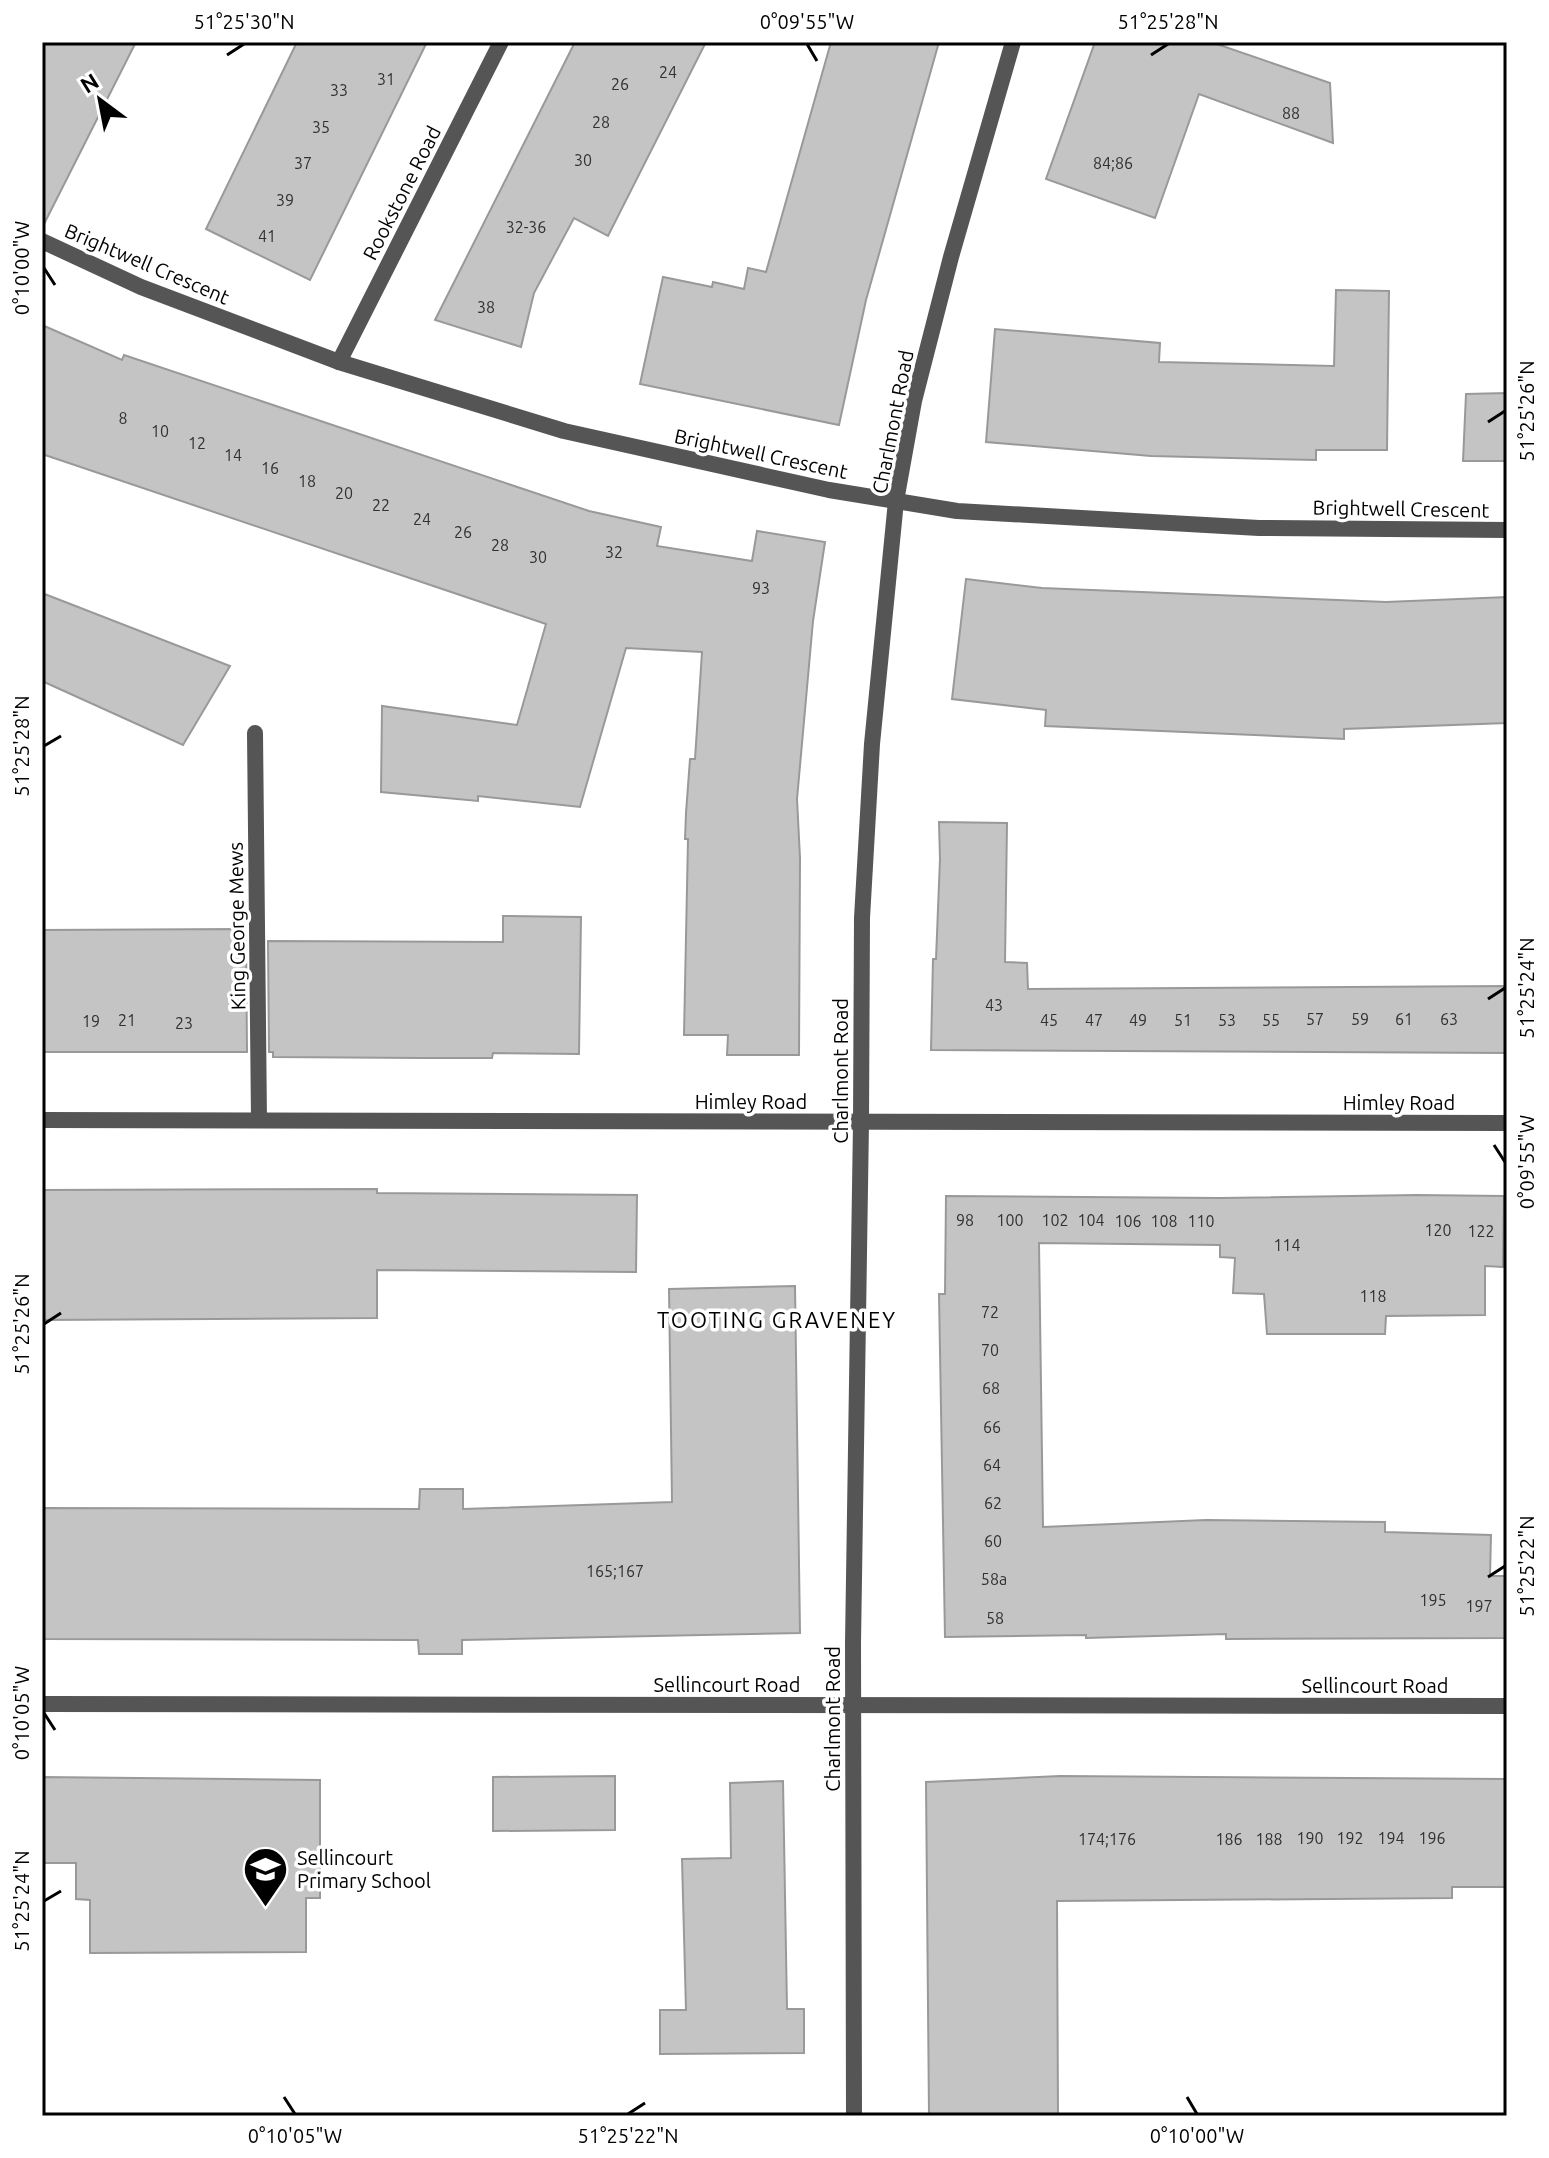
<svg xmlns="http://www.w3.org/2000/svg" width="1549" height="2158" viewBox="0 0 1549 2158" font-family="Ubuntu,sans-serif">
<rect width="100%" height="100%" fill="#fff"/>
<g fill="#c4c4c4" stroke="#999" stroke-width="2">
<polygon points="42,42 136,42 42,228"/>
<polygon points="297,42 427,42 310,280 206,229"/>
<polygon points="575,42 706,42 608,236 574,218 534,293 521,347 435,320"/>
<polygon points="831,42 939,42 866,300 839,425 640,384 663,277 712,287 713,282 744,289 748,268 766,272"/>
<polygon points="1095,42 1211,42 1330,83 1333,143 1199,94 1155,218 1046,179"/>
<polygon points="1336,290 1389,291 1387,450 1316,450 1316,460 1151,456 986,442 995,329 1160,343 1159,362 1334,366"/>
<polygon points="42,325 122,360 124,355 589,511 661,527 657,546 752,561 757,531 825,542 813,621 797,799 800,858 799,1055 727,1055 728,1035 684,1035 688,839 685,839 686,813 690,759 695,759 702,652 626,648 580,807 478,796 478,801 381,792 382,706 517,725 546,624 42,454"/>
<polygon points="1507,393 1507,461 1463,461 1466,394"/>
<polygon points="966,579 1042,588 1386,602 1507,597 1507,723 1344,729 1344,739 1045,726 1046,710 952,699"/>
<polygon points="42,593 230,666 183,745 42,681"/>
<polygon points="939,822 1007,823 1005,962 1027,963 1028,989 1507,986 1507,1053 931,1050 933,959 936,959 940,859"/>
<polygon points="503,916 581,917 579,1054 493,1053 492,1058 420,1058 273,1057 273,1052 269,1052 268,941 503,942"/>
<polygon points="240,929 240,941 246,941 247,1052 42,1052 42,930"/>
<polygon points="377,1189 377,1193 637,1195 636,1272 377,1270 377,1318 42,1320 42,1190"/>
<polygon points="1416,1195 1504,1196 1503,1267 1485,1266 1485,1315 1386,1316 1385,1334 1267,1334 1264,1294 1233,1293 1235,1258 1220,1257 1220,1245 1039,1243 1043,1527 1206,1520 1385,1522 1385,1532 1491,1535 1490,1576 1507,1576 1507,1638 1226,1639 1226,1634 1086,1638 1086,1635 945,1637 939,1294 945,1294 946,1196 1221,1198"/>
<polygon points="795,1286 800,1633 462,1640 462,1654 419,1654 418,1640 42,1639 42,1508 419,1509 420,1489 463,1489 463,1509 672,1502 669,1289"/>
<polygon points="615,1776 615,1830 493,1831 493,1777"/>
<polygon points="1060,1776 1507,1779 1507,1887 1452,1887 1452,1898 1057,1901 1058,2116 929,2116 926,1782"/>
<polygon points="42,1777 320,1780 320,1898 306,1898 306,1952 90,1953 90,1900 76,1899 76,1863 42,1863"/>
<polygon points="783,1781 787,2009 804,2009 804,2053 660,2054 660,2010 686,2010 682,1859 731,1858 730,1783"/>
</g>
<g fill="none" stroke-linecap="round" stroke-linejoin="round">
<g stroke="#555" stroke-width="16">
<polyline points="42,241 141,287 339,362 564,431 829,490 957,511 1259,528 1507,530"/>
<polyline points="339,362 501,42"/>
<polyline points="255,733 259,1120"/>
<polyline points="42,1120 1507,1123"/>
<polyline points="42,1704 1507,1706"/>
<polyline points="854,2116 853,1643 861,1123 862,918 872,744 896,501 914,401 951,257 1013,42"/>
</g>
</g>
<path fill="none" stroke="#000" stroke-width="3" d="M807,44l10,17M227,55l17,-11M1151,55l17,-11M44,268l11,17M1488,422l17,-11M44,746l17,-10M1488,999l17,-11M1494,1145l11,17M44,1324l17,-11M1488,1577l17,-11M44,1713l11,17M44,1901l17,-10M284,2097l11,17M1187,2097l10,17M628,2114l17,-11"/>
<defs>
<symbol id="school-pin" viewBox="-11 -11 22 30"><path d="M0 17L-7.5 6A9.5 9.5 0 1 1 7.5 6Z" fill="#000" stroke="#fff"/><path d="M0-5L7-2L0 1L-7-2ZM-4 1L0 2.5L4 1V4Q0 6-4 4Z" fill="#fff"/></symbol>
</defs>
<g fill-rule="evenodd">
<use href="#school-pin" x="240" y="1844" width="51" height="69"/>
</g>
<g text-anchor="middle" stroke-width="7" stroke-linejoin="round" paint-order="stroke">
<g font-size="16" fill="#313131">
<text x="668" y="78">24</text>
<text x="386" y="85">31</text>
<text x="620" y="90">26</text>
<text x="339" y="96">33</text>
<text x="1291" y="119">88</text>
<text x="601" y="128">28</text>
<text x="321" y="133">35</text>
<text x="583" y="166">30</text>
<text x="303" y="169">37</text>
<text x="1113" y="169">84;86</text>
<text x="285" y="206">39</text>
<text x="526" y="233">32-36</text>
<text x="267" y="242">41</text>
<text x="486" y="313">38</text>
<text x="123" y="424">8</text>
<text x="160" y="437">10</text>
<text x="197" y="449">12</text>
<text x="233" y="461">14</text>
<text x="270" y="474">16</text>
<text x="307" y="487">18</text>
<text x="344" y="499">20</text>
<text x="381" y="511">22</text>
<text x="422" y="525">24</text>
<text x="463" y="538">26</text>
<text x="500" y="551">28</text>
<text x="614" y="558">32</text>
<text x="538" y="563">30</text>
<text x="761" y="594">93</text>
<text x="994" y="1011">43</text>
<text x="1315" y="1025">57</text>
<text x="1360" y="1025">59</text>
<text x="1404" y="1025">61</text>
<text x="1449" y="1025">63</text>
<text x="127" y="1026">21</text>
<text x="1049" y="1026">45</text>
<text x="1094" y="1026">47</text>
<text x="1138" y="1026">49</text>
<text x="1183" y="1026">51</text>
<text x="1227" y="1026">53</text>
<text x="1271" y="1026">55</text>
<text x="91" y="1027">19</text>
<text x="184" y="1029">23</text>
<text x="965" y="1226">98</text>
<text x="1010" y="1226">100</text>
<text x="1055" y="1226">102</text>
<text x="1091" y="1226">104</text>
<text x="1128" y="1227">106</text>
<text x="1164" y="1227">108</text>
<text x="1201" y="1227">110</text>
<text x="1438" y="1236">120</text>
<text x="1481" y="1237">122</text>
<text x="1287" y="1251">114</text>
<text x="1373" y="1302">118</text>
<text x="990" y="1318">72</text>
<text x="990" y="1356">70</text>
<text x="991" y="1394">68</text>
<text x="992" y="1433">66</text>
<text x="992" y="1471">64</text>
<text x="993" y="1509">62</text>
<text x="993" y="1547">60</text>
<text x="615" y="1577">165;167</text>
<text x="994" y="1585">58a</text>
<text x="1433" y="1606">195</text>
<text x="1479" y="1612">197</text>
<text x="995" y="1624">58</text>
<text x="1310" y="1844">190</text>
<text x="1350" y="1844">192</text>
<text x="1391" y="1844">194</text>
<text x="1432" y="1844">196</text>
<text x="1107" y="1845">174;176</text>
<text x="1229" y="1845">186</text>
<text x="1269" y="1845">188</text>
</g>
<g font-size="20" fill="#000" stroke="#fff">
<text transform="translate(402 193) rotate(-63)" y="7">Rookstone Road</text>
<text transform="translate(147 264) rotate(23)" y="7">Brightwell Crescent</text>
<text transform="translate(893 422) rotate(-79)" y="7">Charlmont Road</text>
<text transform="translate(761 454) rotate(12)" y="7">Brightwell Crescent</text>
<text transform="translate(1401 509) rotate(1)" y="7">Brightwell Crescent</text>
<text transform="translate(237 926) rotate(-91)" y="7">King George Mews</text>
<text transform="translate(841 1071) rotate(-90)" y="7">Charlmont Road</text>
<text x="751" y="1109">Himley Road</text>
<text x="1399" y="1110">Himley Road</text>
<text x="727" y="1692">Sellincourt Road</text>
<text x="1375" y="1693">Sellincourt Road</text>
<text transform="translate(833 1719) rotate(-90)" y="7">Charlmont Road</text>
</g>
<g font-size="20" fill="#000" stroke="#fff" text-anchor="start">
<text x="297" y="1865">Sellincourt<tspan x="297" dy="23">Primary School</tspan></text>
</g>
<g font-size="22" letter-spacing="2" fill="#000" stroke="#fff">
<text x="777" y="1328">TOOTING GRAVENEY</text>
</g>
</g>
<rect width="1549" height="2158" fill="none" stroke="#ffffff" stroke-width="88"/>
<g transform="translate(100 100) rotate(328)" stroke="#ffffff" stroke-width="6" paint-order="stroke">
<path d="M0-6L14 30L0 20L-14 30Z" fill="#000000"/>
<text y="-12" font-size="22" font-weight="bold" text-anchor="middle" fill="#000000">N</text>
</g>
<rect x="44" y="44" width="1461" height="2070" fill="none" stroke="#000" stroke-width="3"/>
<g font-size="20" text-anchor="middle" fill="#000">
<text x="244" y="29">51°25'30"N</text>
<text x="807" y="29">0°09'55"W</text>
<text x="1168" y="29">51°25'28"N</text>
<text transform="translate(22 268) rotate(-90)" y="7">0°10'00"W</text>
<text transform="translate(1527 411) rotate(-90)" y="7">51°25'26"N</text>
<text transform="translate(22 746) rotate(-90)" y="7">51°25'28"N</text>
<text transform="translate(1527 988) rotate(-90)" y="7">51°25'24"N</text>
<text transform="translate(1527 1162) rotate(-90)" y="7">0°09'55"W</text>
<text transform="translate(22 1324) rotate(-90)" y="7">51°25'26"N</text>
<text transform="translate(1527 1566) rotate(-90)" y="7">51°25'22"N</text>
<text transform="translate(22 1713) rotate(-90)" y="7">0°10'05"W</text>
<text transform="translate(22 1901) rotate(-90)" y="7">51°25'24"N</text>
<text x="295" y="2143">0°10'05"W</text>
<text x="628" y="2143">51°25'22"N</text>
<text x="1197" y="2143">0°10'00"W</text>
</g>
</svg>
